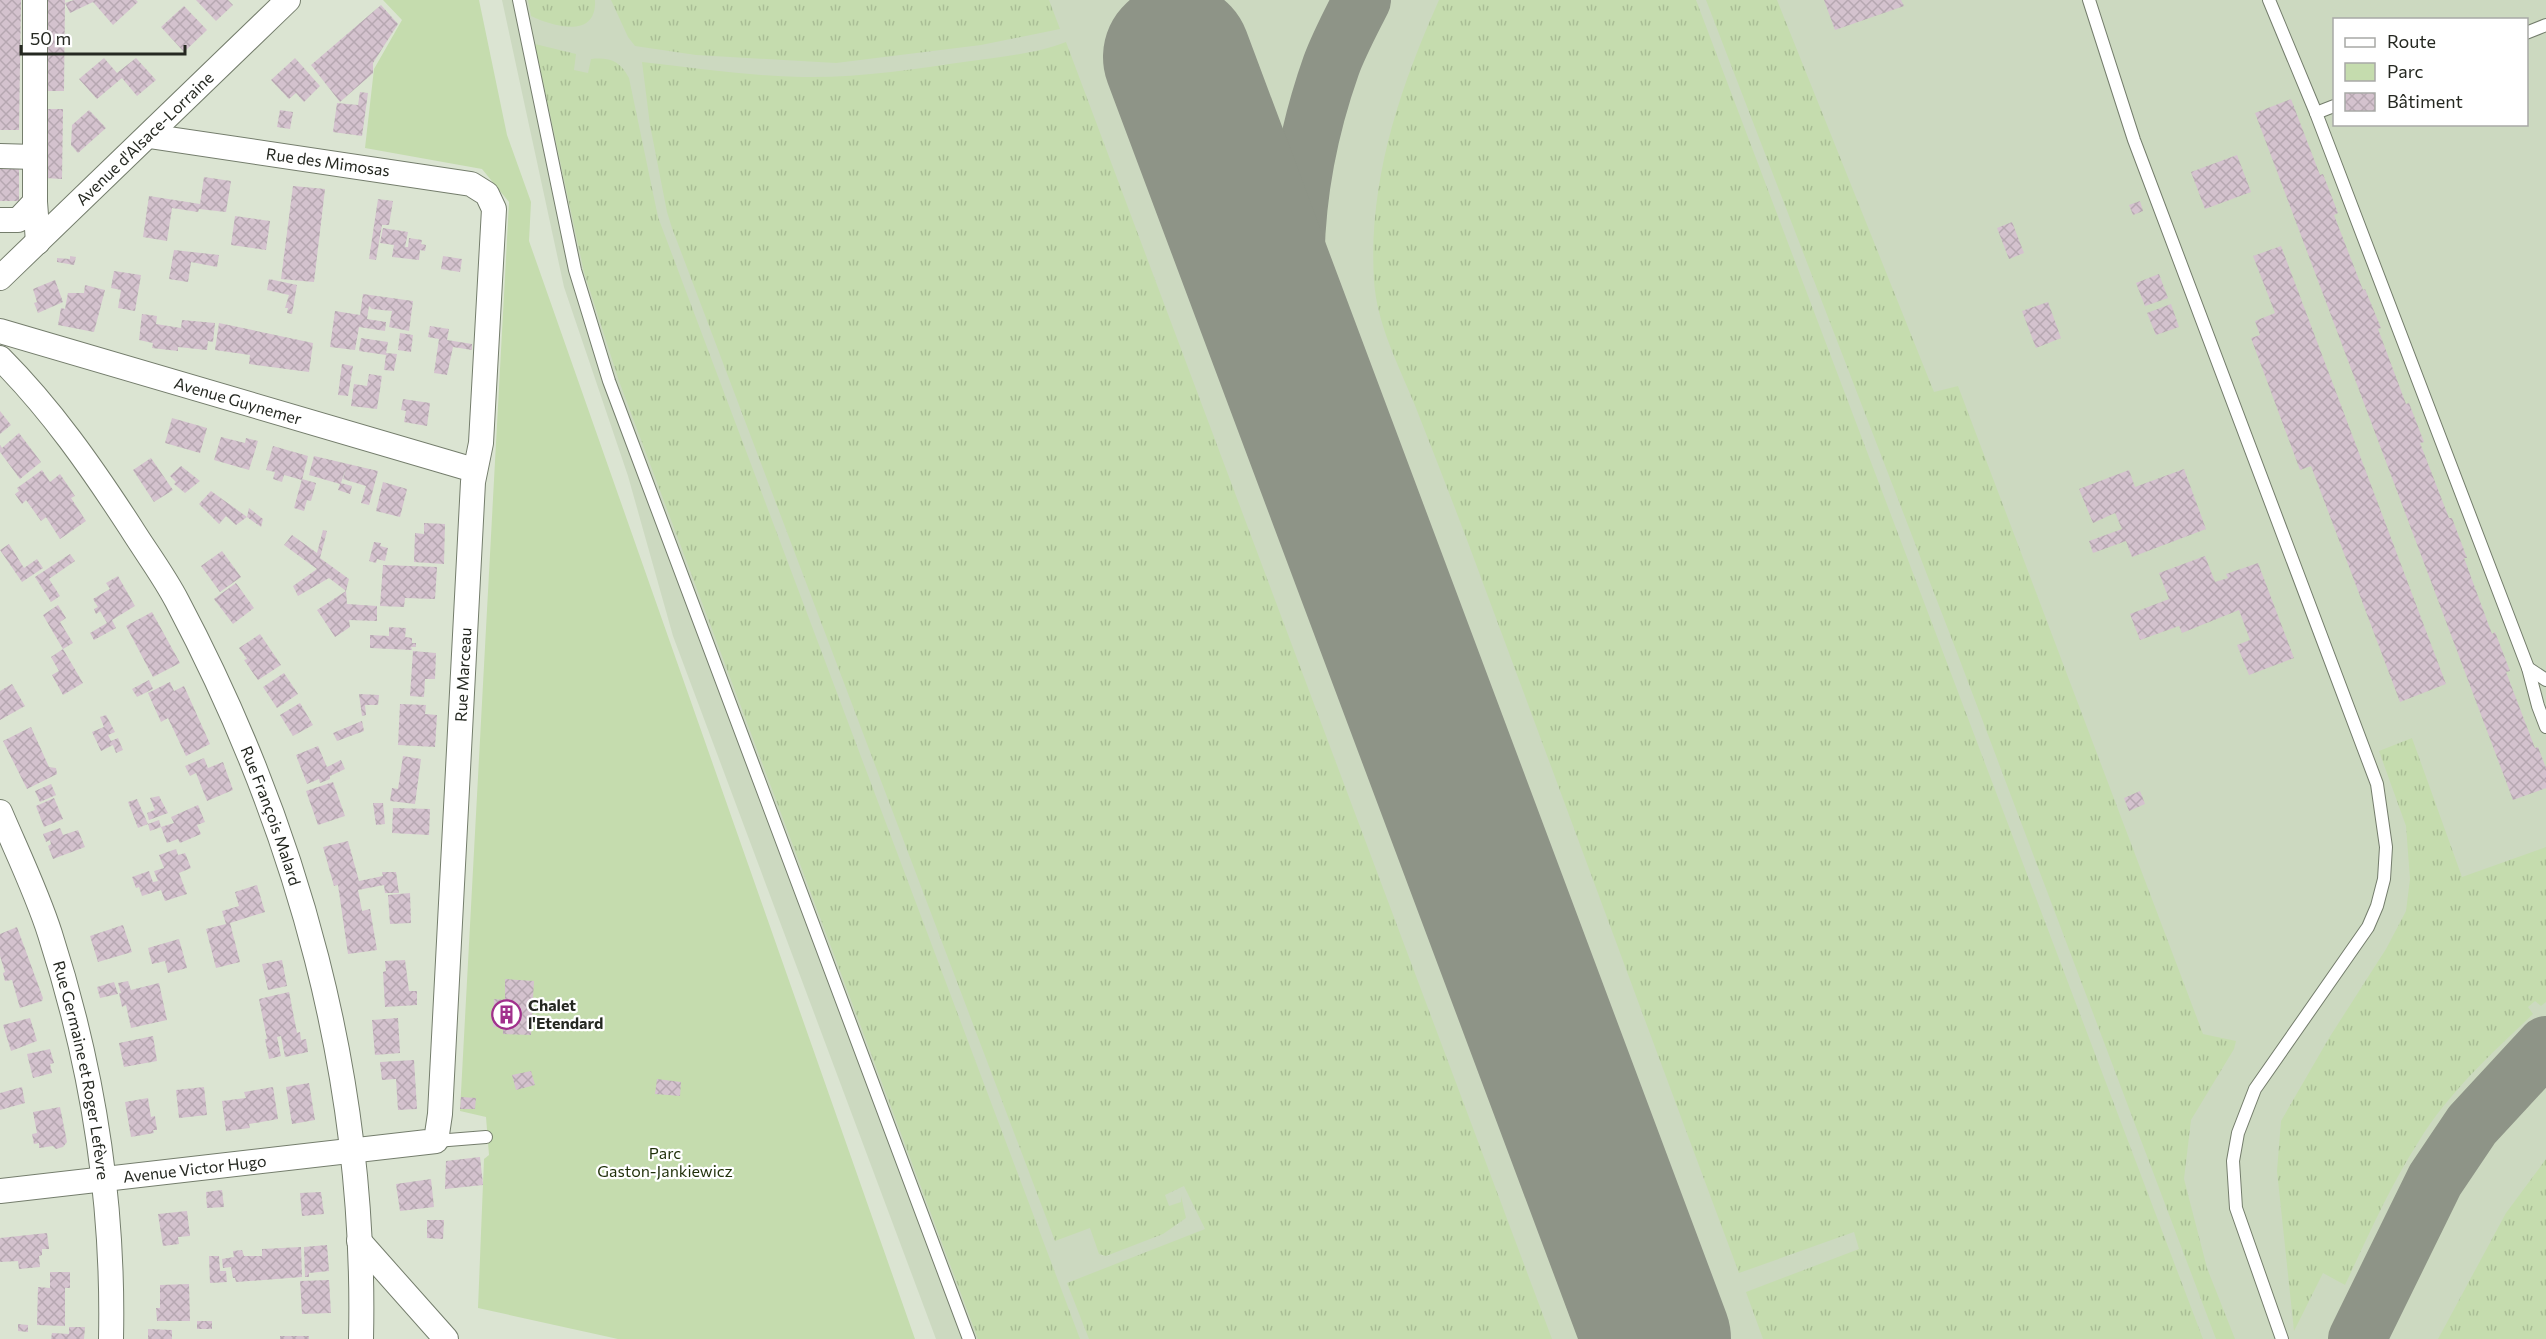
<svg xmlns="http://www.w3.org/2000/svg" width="2546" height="1339" viewBox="0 0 2546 1339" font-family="Commissioner,sans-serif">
<defs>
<pattern id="grass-tufts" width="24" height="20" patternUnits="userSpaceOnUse" patternTransform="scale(1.5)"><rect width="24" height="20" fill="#c5dcae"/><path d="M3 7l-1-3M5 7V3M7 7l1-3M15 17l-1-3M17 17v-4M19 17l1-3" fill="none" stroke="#a9bd95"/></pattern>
<pattern id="building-cross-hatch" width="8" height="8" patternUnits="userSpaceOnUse" patternTransform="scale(1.5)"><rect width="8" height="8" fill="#d4c2ce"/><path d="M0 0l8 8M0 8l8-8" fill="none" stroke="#b6a7b1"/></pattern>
</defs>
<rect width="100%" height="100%" fill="#dbe4d2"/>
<path fill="#ccd9c0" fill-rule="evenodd" d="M502,0h2044v1339h-1610l-263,-703 -45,-160 -64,-189zM2334,20h192v104h-192z"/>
<g fill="url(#grass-tufts)">
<path d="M528,0h67c2,39 -41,27 -64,16z"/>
<polygon points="611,0 1049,0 1060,29 981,45 836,63 696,55 635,46 628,37"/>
<path d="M1439,0h257l507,1339h-440l-17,-47 113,-43 -5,-17 -115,41c-90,-241 -179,-483 -269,-725 -18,-48 -37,-97 -56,-145 -16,-39 -37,-79 -40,-122 -6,-99 25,-191 65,-281z"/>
<polygon points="1706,0 1777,0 1934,392 1958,386 2203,1034 2236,1041 2234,1049 2191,1120 2184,1179 2207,1268 2235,1339 2216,1339 1956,650"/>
<path d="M1066,42l486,1297h-463l-22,-56 138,-54 -21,-43 -19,9 4,11 12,-4v-6l5,22 -23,16 -57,22 -7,-2 -9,-26 -35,13 -383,-1013 -5,-16 -17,-87 -8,-63c53,6 106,14 160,15 56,1 113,-8 169,-16 29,-4 68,-8 95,-19z"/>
<path d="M535,44l41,10 -2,16 14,3 3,-14c19,-2 29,2 38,19l29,139 422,1122h-102l-359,-958 -35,-109z"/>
<path d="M2412,738l50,139 84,-30v155l-5,4 -6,-5 -7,6 5,7c-41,39 -84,78 -114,127 -29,45 -51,95 -74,144l-22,-12 -29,58 -17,-160 4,-50 48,-83 57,-89 20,-38 4,-32 -4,-53 -27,-75z"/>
<polygon points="2546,1159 2546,1339 2438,1339 2506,1213"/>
</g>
<polygon fill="#c5dcae" points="383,0 479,0 507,135 531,202 529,241 915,1339 618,1339 478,1308 484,1159 489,1155 486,1117 460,1111 509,202 482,169 365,148 374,69 402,20"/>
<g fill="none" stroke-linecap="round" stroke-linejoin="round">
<g stroke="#8e9487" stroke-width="58">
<path d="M1323,448c-10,-39 -19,-77 -24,-117 -10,-90 2,-180 32,-265 8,-22 20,-44 31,-66"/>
<polyline points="2357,1339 2435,1180 2472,1125 2546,1045"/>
</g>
<polyline stroke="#8e9487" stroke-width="148" points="1177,57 1657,1339"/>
</g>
<g fill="url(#building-cross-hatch)">
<polygon points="0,0 21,0 19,130 0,130"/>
<polygon points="47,0 65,0 64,91 46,91"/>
<polygon points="74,0 136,0 138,2 113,25 93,2 70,13 65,3"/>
<polygon points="196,0 228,0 233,5 216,21"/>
<polygon points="1824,0 1901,0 1904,6 1835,30"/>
<polygon points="381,5 398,24 373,63 373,73 340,102 311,65"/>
<polygon points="184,6 207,30 184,52 161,27"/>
<polygon points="104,58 117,73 136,58 156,80 137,96 122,78 97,99 79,79"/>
<polygon points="295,58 320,86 304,102 296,93 289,99 271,80"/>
<polygon points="360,92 368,93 362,136 333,132 337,103 358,105"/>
<polygon points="2291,99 2320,175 2323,174 2338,213 2334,215 2363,290 2365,289 2381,328 2378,329 2406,404 2409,403 2424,442 2420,443 2449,518 2452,518 2467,558 2464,558 2492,634 2495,632 2510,671 2506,672 2535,748 2538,747 2546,768 2546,788 2513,800 2255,113"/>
<polygon points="45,109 63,109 62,179 45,178"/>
<polygon points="89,110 106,128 78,153 71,145 72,125"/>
<polygon points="280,110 293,112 290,129 277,127"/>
<polygon points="2237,155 2251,192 2205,209 2191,172"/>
<rect x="0" y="169" width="19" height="32"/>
<polygon points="204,177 231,181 226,212 199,209 198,212 172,208 167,241 143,237 149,196 200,204"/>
<polygon points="293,186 325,189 314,282 281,279"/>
<polygon points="378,199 393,201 389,225 382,225 376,260 369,259"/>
<polygon points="2140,201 2143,211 2133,215 2129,205"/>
<polygon points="235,216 270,221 266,250 231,245"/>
<polygon points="2012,222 2024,253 2009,259 1997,228"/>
<polygon points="383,228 408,232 405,247 408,247 409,238 422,240 421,244 426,245 425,251 420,250 419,260 392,257 394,245 380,243"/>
<polygon points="2281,246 2446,684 2400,702 2311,466 2300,470 2251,338 2260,335 2255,321 2275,313 2253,256"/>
<polygon points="174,250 219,255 217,267 191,262 188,282 169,279"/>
<polygon points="70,256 76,257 74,265 57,262 57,258 70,259"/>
<polygon points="443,256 462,259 460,272 441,269"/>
<polygon points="114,271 141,275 135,311 118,308 121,290 111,288"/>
<polygon points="2159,274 2168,298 2145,306 2136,283"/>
<polygon points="269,279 297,285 292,314 287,313 288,308 285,308 289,295 267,290"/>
<polygon points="55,280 63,302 38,313 34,303 37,302 33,289"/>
<polygon points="85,285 105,290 94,332 58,325 61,308 65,309 68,293 84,293"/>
<polygon points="363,294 413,301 409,331 389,327 392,311 372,309 369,306 367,319 386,322 385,331 359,327 355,350 330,347 335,311 360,315"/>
<polygon points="2048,302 2061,338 2036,348 2022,311"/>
<polygon points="2171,304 2179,327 2156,335 2147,313"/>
<polygon points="142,314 157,316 156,324 181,328 182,320 215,323 213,342 208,341 207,350 178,347 178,351 152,348 153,343 139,340"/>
<polygon points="219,323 313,343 309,372 249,364 250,355 215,350"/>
<polygon points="430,326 449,329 447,340 472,344 472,350 453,347 447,375 434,373 439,339 428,337"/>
<polygon points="400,333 413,335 411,352 398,350"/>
<polygon points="361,338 388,342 386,353 397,354 394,371 384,370 386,355 359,351"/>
<polygon points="342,364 353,366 348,396 338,395"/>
<polygon points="369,374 382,376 377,409 351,406 354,384 367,386"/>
<polygon points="403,399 430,403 427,426 404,422 406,411 401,410"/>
<polygon points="0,411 11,425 0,434"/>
<polygon points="172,418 207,428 200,453 165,443"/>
<polygon points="19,433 41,462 20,479 0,452 0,445 2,448"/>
<polygon points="221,437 245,443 246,438 258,441 249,470 214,460"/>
<polygon points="273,446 308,456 302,480 284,475 282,482 273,479 275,472 266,470"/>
<polygon points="314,456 378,471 369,505 361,503 366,486 343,479 346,468 341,483 352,486 350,494 338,490 340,484 309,475"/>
<polygon points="151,458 173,490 154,502 133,470"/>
<polygon points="181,466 200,481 185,493 174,484 176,482 170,476"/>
<polygon points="2184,469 2206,529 2132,557 2126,541 2093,553 2089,541 2122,529 2115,513 2093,523 2079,489 2129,470 2135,487"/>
<polygon points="42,470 50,482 60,474 75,496 71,498 86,521 60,539 46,517 41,521 26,500 22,504 15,494 19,491 17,488"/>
<polygon points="302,479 316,483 311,501 307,500 304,511 294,508"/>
<polygon points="383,482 407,489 400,517 376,511"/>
<polygon points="211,491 247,517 249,508 263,519 261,527 247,517 236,525 226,516 219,524 199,504"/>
<polygon points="424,523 445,524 444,564 414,562 415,533 424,534"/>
<polygon points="323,530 327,531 320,558 349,579 346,591 329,578 298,596 293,586 317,569 284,545 292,535 317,553"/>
<polygon points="374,542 381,543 380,546 388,548 385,561 377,559 376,563 369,561"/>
<polygon points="9,544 24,568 37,559 43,568 22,582 0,550"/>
<polygon points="222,551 241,577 220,592 201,566"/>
<polygon points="70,554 75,561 49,579 60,596 51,602 35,577"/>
<polygon points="2205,556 2215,582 2228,578 2226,574 2258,563 2294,658 2249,675 2237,645 2250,640 2239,610 2182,633 2179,626 2140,640 2130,614 2169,599 2159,573"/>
<polygon points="383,565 437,567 435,599 405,598 404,607 380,606"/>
<polygon points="118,576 135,606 112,620 116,628 94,640 90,633 107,623 100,611 96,614 94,609 98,607 93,599 110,589 106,583"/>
<polygon points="236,583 254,608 233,624 214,599"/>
<polygon points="346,591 347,604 377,606 377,621 349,620 350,627 335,637 317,610"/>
<polygon points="58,605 66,618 60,622 73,643 63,649 83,683 63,695 52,675 59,671 51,657 63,649 43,615"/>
<polygon points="152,612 180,663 153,677 126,626"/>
<polygon points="389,627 406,628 405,637 412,638 412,643 416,643 416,647 411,647 412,650 370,648 370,635 389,636"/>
<polygon points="260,634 281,665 258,680 244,660 247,659 239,648"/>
<polygon points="413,651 436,653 435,679 425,679 424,697 410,696"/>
<polygon points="284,673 298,694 277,708 263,687"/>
<polygon points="149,680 153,689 137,697 132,689"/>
<polygon points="170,682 174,691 184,686 210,744 186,756 168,718 161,722 148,693"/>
<polygon points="12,684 25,706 0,720 0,691"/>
<polygon points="359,694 379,695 378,705 365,705 366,715 362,716"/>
<polygon points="300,703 313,725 293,736 280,715"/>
<polygon points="400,704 426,705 425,714 437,715 435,747 398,745"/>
<polygon points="106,715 115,732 108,735 111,741 118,738 123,750 116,753 113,745 101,751 92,732 104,727 100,717"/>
<polygon points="362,721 364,731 337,741 333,733"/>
<polygon points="31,727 49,767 56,768 57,774 27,789 3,741"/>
<polygon points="318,746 327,767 341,760 345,769 330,776 330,779 320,783 319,779 307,784 296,755"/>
<polygon points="403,756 421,759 415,804 390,801 392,788 398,789"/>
<polygon points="204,758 208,768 223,762 233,790 207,801 196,773 190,776 185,766"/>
<polygon points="333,782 345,816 318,825 306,791"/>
<polygon points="51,784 56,795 40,802 35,791"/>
<polygon points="2140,791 2145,804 2129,811 2124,798"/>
<polygon points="159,796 168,813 149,820 147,813 155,810 150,798"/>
<polygon points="54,798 63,819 44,827 36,806"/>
<polygon points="137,799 148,824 138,828 128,802"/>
<polygon points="373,803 383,803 385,824 376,825"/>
<polygon points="198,805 205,822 197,825 201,834 180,843 178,839 167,843 161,827 174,823 171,817"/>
<polygon points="393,808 430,809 429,835 392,833"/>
<polygon points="159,820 161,827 150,831 148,824"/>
<polygon points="60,828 63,835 78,830 85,847 53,859 48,846 51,844 50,840 46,842 43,834"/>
<polygon points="348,841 359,881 383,876 382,872 396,872 399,893 385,893 384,885 358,890 362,911 370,909 377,950 348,954 338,885 334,886 323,847"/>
<polygon points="176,849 178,855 185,853 191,868 179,873 187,894 165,901 161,890 142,896 139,887 136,888 132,877 149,871 153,882 158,881 154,871 164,868 159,855"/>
<polygon points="257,885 265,912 230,923 240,962 216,968 206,929 226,924 222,911 239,906 235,892"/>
<polygon points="410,893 411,923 390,924 388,895"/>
<polygon points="123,925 132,952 98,962 90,936"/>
<polygon points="17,927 43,998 42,1001 20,1008 12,980 5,981 3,973 5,972 0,956 0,934"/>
<polygon points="179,939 187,968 168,973 165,961 152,964 148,948"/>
<polygon points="282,960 287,986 268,990 262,964"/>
<polygon points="405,960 409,991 417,991 417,1005 385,1007 383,972 386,971 385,961"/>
<polygon points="505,979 534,981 531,1035 503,1034 503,1027 493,1027 494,999 505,1000"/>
<polygon points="128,981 131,990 159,983 167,1020 131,1028 126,1005 122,1007 119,993 121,993 118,983"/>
<polygon points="114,982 118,994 100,998 97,987"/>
<polygon points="289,992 297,1033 300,1032 301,1040 306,1039 308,1052 285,1057 281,1036 277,1037 281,1056 269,1059 265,1039 267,1039 259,999"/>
<polygon points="30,1018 37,1041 11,1051 3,1025"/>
<polygon points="398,1018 400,1053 375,1055 372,1020"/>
<polygon points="153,1036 157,1061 124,1067 119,1043"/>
<polygon points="50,1049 54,1063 50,1064 52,1073 33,1078 27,1054"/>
<polygon points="414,1060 417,1109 398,1110 396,1079 382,1080 380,1062"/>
<polygon points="531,1071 535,1085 516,1090 512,1075"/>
<polygon points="657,1079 681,1082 680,1096 655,1094"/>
<polygon points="309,1083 315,1120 292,1124 286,1087"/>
<polygon points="22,1087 25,1103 0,1110 0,1093"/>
<polygon points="204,1087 207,1115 179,1118 176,1090"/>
<polygon points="273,1087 278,1119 249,1124 250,1128 226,1131 222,1101 246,1098 244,1092"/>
<polygon points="461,1097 476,1098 475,1109 460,1109"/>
<polygon points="148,1098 151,1117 155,1116 157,1130 153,1130 154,1133 131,1137 125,1102"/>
<polygon points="60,1107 67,1142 63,1147 56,1149 53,1146 39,1148 39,1143 34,1144 32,1134 37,1133 33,1112"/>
<polygon points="480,1157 483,1185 445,1189 446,1161"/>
<polygon points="431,1179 434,1207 400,1211 396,1184"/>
<polygon points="222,1190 224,1207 207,1208 206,1192"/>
<polygon points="321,1192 324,1214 302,1216 300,1193"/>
<polygon points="187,1211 190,1236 178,1237 179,1244 163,1246 158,1214"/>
<polygon points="427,1220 444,1220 443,1239 427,1238"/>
<polygon points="47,1233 49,1249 42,1249 42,1255 39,1256 40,1267 19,1269 18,1261 0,1262 0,1238"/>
<polygon points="327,1245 329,1271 309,1273 309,1277 305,1277 304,1247"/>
<polygon points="301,1247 302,1277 236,1282 235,1278 233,1278 231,1267 223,1268 222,1259 234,1257 233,1251 242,1250 244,1256 262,1256 262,1249"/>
<polygon points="209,1256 219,1256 220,1271 226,1271 227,1282 210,1283"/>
<polygon points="50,1272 70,1272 70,1288 65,1288 65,1326 37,1325 38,1287 50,1288"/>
<polygon points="329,1280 331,1313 302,1314 300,1281"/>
<polygon points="189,1284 190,1321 157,1321 156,1308 160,1308 160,1285"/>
<rect x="197" y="1321" width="15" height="8"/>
<polygon points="18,1324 28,1325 28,1332 18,1331"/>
<polygon points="69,1327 85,1327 84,1339 51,1339 52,1333 69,1334"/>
<polygon points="148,1329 172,1330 172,1339 148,1339"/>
<rect x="280" y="1336" width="29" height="3"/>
</g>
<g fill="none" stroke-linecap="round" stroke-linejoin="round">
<defs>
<g id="lane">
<polyline points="519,0 575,270 609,381 969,1339"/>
<polyline points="2089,0 2134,140 2377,784 2386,847 2384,879 2377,906 2368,927 2255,1089 2238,1133 2233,1161 2236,1208 2282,1339"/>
<polyline points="2269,0 2316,113 2528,668 2538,706 2546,727"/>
<polyline points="2526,33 2546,25"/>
<polyline points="2316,113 2334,106"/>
<polyline points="2528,668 2546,680"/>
<polyline points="436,1141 486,1137"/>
</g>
<g id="street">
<polyline points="35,0 35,202 38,242"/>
<polyline points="0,156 35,157"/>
<polyline points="0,220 18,220 35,202"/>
<path id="s1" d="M0,278l288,-278"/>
<path id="s2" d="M0,331l474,139"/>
<path id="s3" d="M0,358c51,51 92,110 131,170 15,24 33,48 46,73 121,228 190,479 184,738"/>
<path id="s4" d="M0,812c17,40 37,81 50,122 42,130 64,268 61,405"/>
<path id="s5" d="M0,1191l436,-50 4,-27 33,-632 8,-39 13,-234 -7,-15 -16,-10 -322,-48"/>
<polyline points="359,1241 446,1339"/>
</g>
</defs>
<use href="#lane" stroke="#747d6c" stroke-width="14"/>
<use href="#street" stroke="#747d6c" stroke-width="26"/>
<use href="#lane" stroke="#fff" stroke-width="12"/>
<use href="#street" stroke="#fff" stroke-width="24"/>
</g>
<defs>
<symbol id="building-ring" viewBox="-11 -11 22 22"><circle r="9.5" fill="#fff" stroke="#a1308c" stroke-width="1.5"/><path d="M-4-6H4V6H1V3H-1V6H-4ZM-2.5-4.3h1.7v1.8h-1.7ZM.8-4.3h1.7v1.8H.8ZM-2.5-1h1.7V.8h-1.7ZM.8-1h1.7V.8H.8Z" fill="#a1308c"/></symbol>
</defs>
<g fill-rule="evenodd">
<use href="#building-ring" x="490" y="998" width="33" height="33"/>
</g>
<g text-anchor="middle" stroke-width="4.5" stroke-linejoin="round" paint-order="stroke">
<g font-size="16" fill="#252821" stroke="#fff">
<text dy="6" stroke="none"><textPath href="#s1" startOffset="201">Avenue d'Alsace-Lorraine</textPath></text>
<text transform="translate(328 162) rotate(8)" y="6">Rue des Mimosas</text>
<text dy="6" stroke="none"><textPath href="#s2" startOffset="248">Avenue Guynemer</textPath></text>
<text dy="6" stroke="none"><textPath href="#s5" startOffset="906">Rue Marceau</textPath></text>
<text dy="6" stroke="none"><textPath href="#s3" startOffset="536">Rue François Malard</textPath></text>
<text dy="6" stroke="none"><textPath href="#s4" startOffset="272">Rue Germaine et Roger Lefèvre</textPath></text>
<text dy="6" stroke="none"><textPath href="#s5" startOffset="196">Avenue Victor Hugo</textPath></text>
</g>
<g font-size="16" font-weight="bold" fill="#252821" stroke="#fff" text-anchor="start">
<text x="528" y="1011">Chalet<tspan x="528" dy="18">l'Etendard</tspan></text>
</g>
<g font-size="16" fill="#1f2f09" stroke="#fff">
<text x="665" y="1159">Parc<tspan x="665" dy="18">Gaston-Jankiewicz</tspan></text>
</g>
</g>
<rect x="2333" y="18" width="195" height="108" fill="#ffffff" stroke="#a8a9a6" stroke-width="1.5"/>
<rect x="2345" y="38" width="30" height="9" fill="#ffffff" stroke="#a8a9a6" stroke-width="1.5"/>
<text x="2387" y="48" font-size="18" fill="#252821">Route</text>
<rect x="2345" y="63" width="30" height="18" fill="#c5dcae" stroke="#a8a9a6" stroke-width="1.5"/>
<text x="2387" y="78" font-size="18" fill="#252821">Parc</text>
<rect x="2345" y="93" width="30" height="18" fill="url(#building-cross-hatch)" stroke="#a8a9a6" stroke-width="1.5"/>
<text x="2387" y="108" font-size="18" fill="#252821">Bâtiment</text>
<path d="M21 45v9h164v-9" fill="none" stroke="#252821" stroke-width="3"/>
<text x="30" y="45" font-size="18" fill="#252821" stroke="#ffffff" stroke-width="4.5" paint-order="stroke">50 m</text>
</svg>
